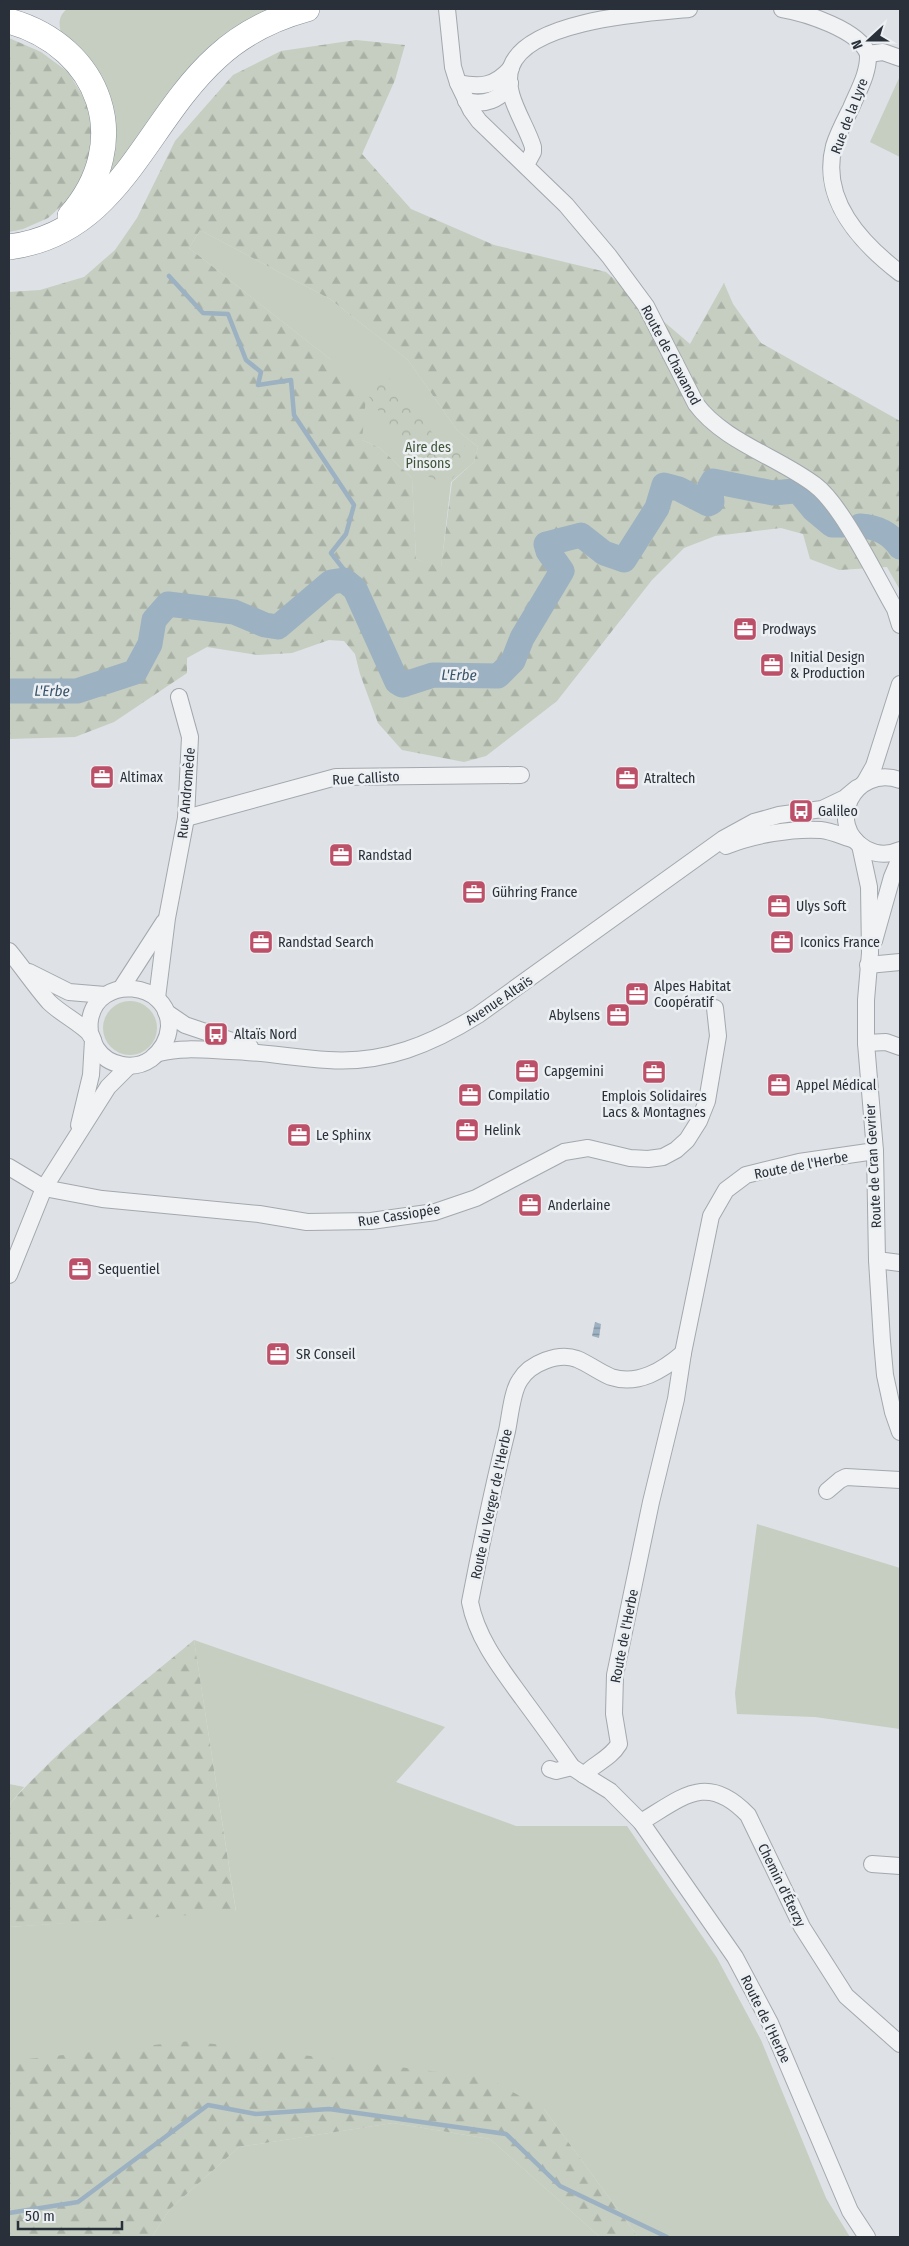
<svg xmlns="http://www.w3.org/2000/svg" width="909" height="2246" viewBox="0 0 909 2246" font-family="'Fira Sans Condensed',sans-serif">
<defs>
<pattern id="forest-firs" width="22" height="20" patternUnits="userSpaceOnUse" patternTransform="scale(1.25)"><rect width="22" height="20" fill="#c5cec0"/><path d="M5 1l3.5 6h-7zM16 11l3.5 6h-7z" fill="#a9b1a6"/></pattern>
<pattern id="park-crowns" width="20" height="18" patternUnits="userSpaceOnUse" patternTransform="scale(1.25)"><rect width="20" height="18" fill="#c5cec0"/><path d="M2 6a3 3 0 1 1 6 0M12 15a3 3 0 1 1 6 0" fill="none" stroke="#a9b1a6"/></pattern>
<pattern id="water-rules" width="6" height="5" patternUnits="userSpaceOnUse" patternTransform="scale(1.25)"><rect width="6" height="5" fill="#9cb1c1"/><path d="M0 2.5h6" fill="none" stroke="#7f909e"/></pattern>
</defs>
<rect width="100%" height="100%" fill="#dee1e5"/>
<g fill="#c5cec0">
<path d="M67,9h222l-16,6 -174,180 8,-29 -45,-127c-2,-12 -6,-21 5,-30z"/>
<polygon points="900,76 900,157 870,142"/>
<polygon points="200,230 330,299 408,360 457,430 478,447 474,462 451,482 441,568 416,559 412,478 380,448 362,440 330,359 189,248"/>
<circle cx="130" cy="1028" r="27"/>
<polygon points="757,1524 900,1568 900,1729 815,1717 737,1714 735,1693"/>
<polygon points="194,1640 445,1727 396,1782 516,1826 627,1826 717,1958 761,2040 826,2198 850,2237 638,2237 544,2109 9,2061 9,1927 236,1911"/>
<polygon points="9,1784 24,1787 9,1805"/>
<polygon points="393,2123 490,2139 600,2237 152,2237 170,2209 239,2147"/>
</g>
<g fill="url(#forest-firs)" fill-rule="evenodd">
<polygon points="9,38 41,52 68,72 87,103 94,140 82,180 68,200 48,218 23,229 9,232"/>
<path d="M356,40l49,5 -10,35 -33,74 49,55 83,36 112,27 84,72 34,-61 9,21 28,39 139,78v169l-13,-23 -48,3 -29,-11 -7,-25 -22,-6 -66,8 -31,12 -32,32 -95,121 -71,55 -22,6 -62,-12 -24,-27 -18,-49 -5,-20 -11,-13 -15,-1 -37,13 -35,2 -50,-8 -20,11v15l-73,49 -39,15 -66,2v-447l31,-2 44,-13 31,-27 22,-32 38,-77 58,-66 48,-24zM200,230l130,69 78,61 49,70 21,17 -4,15 -22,20 -11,85 -25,-8 -4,-81 -32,-30 -18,-8 4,-43 -36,-38 -141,-111z"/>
<path d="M194,1640l42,272 -227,15v-122c54,-62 122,-112 185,-165z"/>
<polygon points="190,2041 487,2078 544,2109 638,2237 600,2237 490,2139 393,2123 239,2147 170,2209 152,2237 9,2237 9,2061"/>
</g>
<polygon fill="url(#park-crowns)" points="385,373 446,450 463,443 470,457 452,465 456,474 447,485 421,473 363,388"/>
<polygon fill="url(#water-rules)" points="595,1322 601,1324 599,1338 592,1336"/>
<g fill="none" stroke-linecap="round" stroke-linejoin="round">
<g stroke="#9cb1c1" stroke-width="4.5">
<polyline points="169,276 203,313 228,314 246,360 261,372 258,385 291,380 294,415 354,505 346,534 331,553 345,571 344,580"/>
<polyline points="9,2213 78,2202 208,2105 256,2114 329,2109 506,2134 560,2186 667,2237"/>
</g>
<g stroke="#9cb1c1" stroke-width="25">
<path d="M860,526c18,1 30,7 40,21"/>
<polyline points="9,691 77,691 135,672 150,644 154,620 168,604 234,612 265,625 278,627 331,582 344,580 355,589 397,682 402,685 433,675 498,676 513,661 522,638 562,571 548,551 546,544 581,535 604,553 624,560 657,508 664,485 679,489 708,504 712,502 710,486 713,481 773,493 794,491 800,493 814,510 832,525 842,525"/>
</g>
<defs>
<g id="minor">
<path d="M447,9l6,58 5,16 13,27 8,11 87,84 43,51 37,50 50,98c27,37 82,53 119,81 27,20 62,93 80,124l5,16"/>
<path d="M782,9c24,4 77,21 86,45l15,-2 17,6"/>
<path d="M868,54c1,19 -10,37 -17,54 -6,12 -13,25 -17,38 -14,54 27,97 66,127"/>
<path d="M458,83c23,5 37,3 53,-15"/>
<path d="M466,101c17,5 36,-1 44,-18"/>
<path d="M526,165l7,-13v-5c-7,-24 -31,-54 -22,-80 17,-47 134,-54 178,-58"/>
<path d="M900,780c-46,-16 -76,45 -34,69 11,6 23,6 34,1"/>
<polyline points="865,782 874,766 900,684"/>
<polyline points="186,818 336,777 521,775"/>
<polyline points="860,845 869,887 870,953 866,1000 866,1043 875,1151 877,1260 882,1341 885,1375 893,1412 900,1432"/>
<path d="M726,846c26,-11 67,-18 95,-16 11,1 23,7 34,10"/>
<polyline points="874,941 892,877 900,858"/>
<path d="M9,951c14,17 26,35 40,51 12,12 33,22 42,33 2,4 3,10 6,14 11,17 37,22 54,10 10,-8 17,-18 18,-32 1,-47 -72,-53 -79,-7 -1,5 0,10 0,15"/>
<polyline points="868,965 900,962"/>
<polyline points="29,972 69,992 105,995"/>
<polyline points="122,987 164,922"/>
<polyline points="157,998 167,918 186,818 190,737 179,697"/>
<polyline points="166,1012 185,1025 250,1047"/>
<polyline points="866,1043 886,1042 900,1047"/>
<path d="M159,1053c23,-6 47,-3 71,-2 33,1 65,7 98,9 56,4 104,-16 150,-45l245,-176 31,-17 25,-7 43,-6 23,-11 12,-10"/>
<polyline points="79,1125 91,1075 93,1040"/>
<polyline points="9,1167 44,1188 102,1199 259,1214 307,1222 371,1221 435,1212 476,1198 564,1152 588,1148 630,1158 648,1159 663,1157 676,1150 687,1140 699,1121 707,1101 718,1036 715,1008"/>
<polyline points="877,1260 900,1263"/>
<polyline points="9,1275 44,1188 108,1087 129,1066"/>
<polyline points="827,1491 840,1480 846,1477 900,1480"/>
<polyline points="550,1769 556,1771 572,1767"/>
<path d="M584,1775l-12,-8c-16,-23 -32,-45 -49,-68 -21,-29 -46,-60 -53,-97 11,-57 23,-114 37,-171 3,-14 5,-40 13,-51 10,-17 39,-28 57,-21 12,5 22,13 34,18 27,9 52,-7 72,-24"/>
<path d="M641,1822c42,-25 66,-50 107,-7l54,112 44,69 54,48"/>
<polyline points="872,1864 900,1866"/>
<path d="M867,2237l-17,-26 -80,-188 -35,-66 -94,-135 -31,-31 -26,-16c11,-12 26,-16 35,-31l-5,-30 1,-39 36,-173 25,-103 7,-46 28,-137 15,-26 20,-15 53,-13 76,-11"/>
</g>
<g id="highway">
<path d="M9,21c92,26 126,121 61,195"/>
<path d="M9,247c111,-14 135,-124 208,-190 25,-23 57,-39 90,-48"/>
</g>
</defs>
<use href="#minor" stroke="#a4a8ae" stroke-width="18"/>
<use href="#highway" stroke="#87909a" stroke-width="26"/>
<use href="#minor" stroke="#f0f2f4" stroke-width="16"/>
<use href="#highway" stroke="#fff" stroke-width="25"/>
</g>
<defs>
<symbol id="office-square" viewBox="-11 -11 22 22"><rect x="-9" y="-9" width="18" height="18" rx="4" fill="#bd5069" stroke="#edf0f3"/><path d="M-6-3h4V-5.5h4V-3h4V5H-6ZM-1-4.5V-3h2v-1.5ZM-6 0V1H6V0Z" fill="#fff"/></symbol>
<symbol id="bus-square" viewBox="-11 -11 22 22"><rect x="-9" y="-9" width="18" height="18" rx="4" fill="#bd5069" stroke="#edf0f3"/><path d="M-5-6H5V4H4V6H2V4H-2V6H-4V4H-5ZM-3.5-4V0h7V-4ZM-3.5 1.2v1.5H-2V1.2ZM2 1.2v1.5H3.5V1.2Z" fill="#fff"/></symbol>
</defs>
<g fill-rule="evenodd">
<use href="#office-square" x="731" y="615" width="28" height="28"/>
<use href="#office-square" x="758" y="651" width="28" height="28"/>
<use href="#office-square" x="88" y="763" width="28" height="28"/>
<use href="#office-square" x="613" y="764" width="28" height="28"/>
<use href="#bus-square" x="787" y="797" width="28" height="28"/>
<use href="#office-square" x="327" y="841" width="28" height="28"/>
<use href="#office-square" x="460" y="878" width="28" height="28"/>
<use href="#office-square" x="765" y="892" width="28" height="28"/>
<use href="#office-square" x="247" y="928" width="28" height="28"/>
<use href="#office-square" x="768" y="928" width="28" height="28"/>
<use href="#office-square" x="623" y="980" width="28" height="28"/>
<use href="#office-square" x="604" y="1001" width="28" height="28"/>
<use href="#bus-square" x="202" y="1020" width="28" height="28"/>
<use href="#office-square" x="513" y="1057" width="28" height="28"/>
<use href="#office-square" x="640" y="1058" width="28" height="28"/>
<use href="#office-square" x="765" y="1071" width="28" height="28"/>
<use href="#office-square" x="456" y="1081" width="28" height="28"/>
<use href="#office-square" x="453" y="1116" width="28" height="28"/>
<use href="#office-square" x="285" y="1121" width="28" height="28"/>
<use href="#office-square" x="516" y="1191" width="28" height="28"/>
<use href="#office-square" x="66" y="1255" width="28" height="28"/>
<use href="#office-square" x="264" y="1340" width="28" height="28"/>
</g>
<g text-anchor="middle" stroke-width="5" stroke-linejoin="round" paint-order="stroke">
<g font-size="14" fill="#29303a" stroke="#edf0f3">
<text transform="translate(849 116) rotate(-69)" y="5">Rue de la Lyre</text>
<text transform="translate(671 355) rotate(62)" y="5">Route de Chavanod</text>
<text transform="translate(366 778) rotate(-3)" y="5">Rue Callisto</text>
<text transform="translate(186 793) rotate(-85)" y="5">Rue Andromède</text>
<text transform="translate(499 1000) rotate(-34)" y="5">Avenue Altaïs</text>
<text transform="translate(801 1165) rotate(-11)" y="5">Route de l'Herbe</text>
<text transform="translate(873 1166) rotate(-93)" y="5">Route de Cran Gevrier</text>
<text transform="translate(399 1215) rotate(-9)" y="5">Rue Cassiopée</text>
<text transform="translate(491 1504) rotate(-78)" y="5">Route du Verger de l'Herbe</text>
<text transform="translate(624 1636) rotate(-79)" y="5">Route de l'Herbe</text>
<text transform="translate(782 1885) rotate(64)" y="5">Chemin d'Éterzy</text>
<text transform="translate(766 2019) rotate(64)" y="5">Route de l'Herbe</text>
</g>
<g font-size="14" fill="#3f5438" stroke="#edf0f3">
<text x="428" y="452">Aire des<tspan x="428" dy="16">Pinsons</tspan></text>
</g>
<g font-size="14" fill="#29303a" stroke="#edf0f3" text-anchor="start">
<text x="762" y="634">Prodways</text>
<text x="790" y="662">Initial Design<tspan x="790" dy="16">&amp; Production</tspan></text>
<text x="120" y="782">Altimax</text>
<text x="644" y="783">Atraltech</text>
<text x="818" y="816">Galileo</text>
<text x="358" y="860">Randstad</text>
<text x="492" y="897">Gühring France</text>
<text x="796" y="911">Ulys Soft</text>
<text x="278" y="947">Randstad Search</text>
<text x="800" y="947">Iconics France</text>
<text x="654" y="991">Alpes Habitat<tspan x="654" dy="16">Coopératif</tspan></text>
<text x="600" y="1020" text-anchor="end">Abylsens</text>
<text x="234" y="1039">Altaïs Nord</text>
<text x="544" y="1076">Capgemini</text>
<text x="796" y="1090">Appel Médical</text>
<text x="488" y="1100">Compilatio</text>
<text x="654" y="1101" text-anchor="middle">Emplois Solidaires<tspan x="654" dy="16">Lacs &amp; Montagnes</tspan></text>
<text x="484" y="1135">Helink</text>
<text x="316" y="1140">Le Sphinx</text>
<text x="548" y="1210">Anderlaine</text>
<text x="98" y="1274">Sequentiel</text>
<text x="296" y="1359">SR Conseil</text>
</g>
<g font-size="15" font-style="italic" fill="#385269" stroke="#edf0f3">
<text transform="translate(459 675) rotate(1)" y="5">L'Erbe</text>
<text transform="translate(52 691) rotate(1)" y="5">L'Erbe</text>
</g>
</g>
<rect width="909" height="2246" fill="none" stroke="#29303a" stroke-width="20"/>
<g transform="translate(869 40) rotate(249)" stroke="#edf0f3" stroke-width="4" paint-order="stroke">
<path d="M0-4L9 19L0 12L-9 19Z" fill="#29303a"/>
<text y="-8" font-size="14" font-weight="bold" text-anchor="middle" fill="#29303a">N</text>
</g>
<path d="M18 2221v8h104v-8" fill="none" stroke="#29303a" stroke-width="2.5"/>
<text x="25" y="2221" font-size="15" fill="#29303a" stroke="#edf0f3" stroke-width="4" paint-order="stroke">50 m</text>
</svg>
